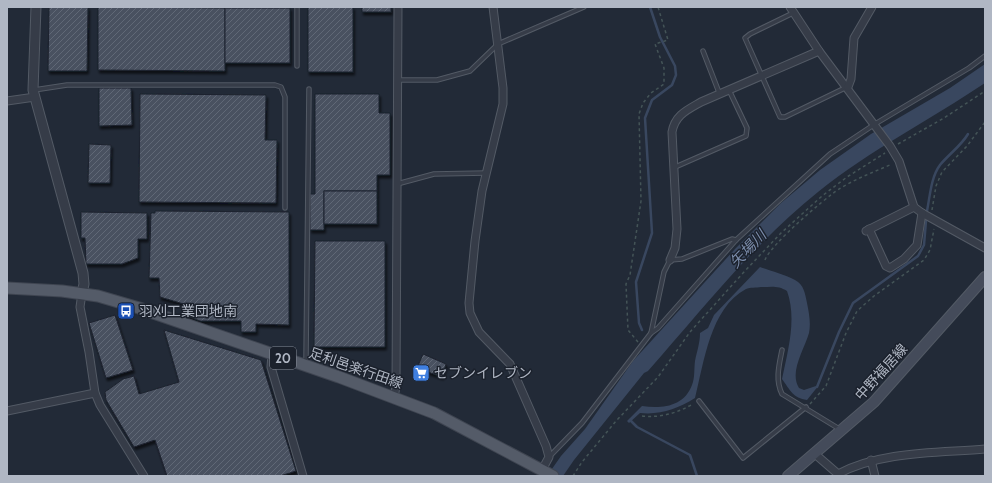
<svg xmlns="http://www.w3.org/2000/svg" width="992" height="483" viewBox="0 0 992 483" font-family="Cabin,'Noto Sans JP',sans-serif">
<defs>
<pattern id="building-hatch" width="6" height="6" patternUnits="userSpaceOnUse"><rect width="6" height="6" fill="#495161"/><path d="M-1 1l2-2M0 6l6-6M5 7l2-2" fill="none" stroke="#616876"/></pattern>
<filter id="shadow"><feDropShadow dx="1.5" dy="3" stdDeviation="1" flood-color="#0009"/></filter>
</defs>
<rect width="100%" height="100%" fill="#222a37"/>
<g fill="#39475f">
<path d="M985,64v19c-55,37 -115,67 -167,109 -63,50 -117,119 -170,179l-4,2 -70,87 -11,16h-16l14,-20 24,-27 48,-68 102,-112 46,-46 39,-33 51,-36 79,-46z"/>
<path d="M760,267c11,4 24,7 35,13 9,5 10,13 12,23 2,10 4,20 2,30 -5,17 -20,39 -10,55l5,2 15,-5 -12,15c-14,-2 -17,-10 -25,-21 6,-29 15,-60 5,-88 -9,-6 -16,-4 -26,-4 -5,1 -11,0 -15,2 -36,19 -42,74 -51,109 -18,11 -34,17 -55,15l-11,10 -2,-2 15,-15c19,3 42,1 50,-21 3,-7 2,-17 3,-24 2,-10 5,-18 5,-28l8,-5 6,-13z"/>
</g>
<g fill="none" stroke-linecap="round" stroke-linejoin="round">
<g stroke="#39475f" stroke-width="2.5">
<path d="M927,211c3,-15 4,-34 13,-46 9,-11 21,-19 28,-31"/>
<polyline points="642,330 639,323 636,282 652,233 645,118 652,100 672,85 676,75 675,66 660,37 650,7"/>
<polyline points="817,387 839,332 853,303 918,256 924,245 926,221"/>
<polyline points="630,420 637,427 690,455 697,476"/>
</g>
</g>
<g fill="url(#building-hatch)" stroke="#1d232e" filter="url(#shadow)">
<polygon points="49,7 88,7 87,71 48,71"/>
<polygon points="98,7 225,8 225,71 98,70"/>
<rect x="308" y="7" width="45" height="65"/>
<rect x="362" y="7" width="29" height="5"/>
<rect x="225" y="8" width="65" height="55"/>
<polygon points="99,88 131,88 132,125 99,126"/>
<polygon points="140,94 266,95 265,140 277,140 276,203 139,202"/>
<polygon points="315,94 379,94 379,113 390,113 390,175 377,175 377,191 324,191 324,230 310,230 310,194 315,194"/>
<polygon points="89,144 111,145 110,183 88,183"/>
<rect x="324" y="191" width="53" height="33"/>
<polygon points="155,211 289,212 289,325 256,324 256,332 241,332 241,321 200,321 187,316 187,305 160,297 159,278 149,278 151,213 155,213"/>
<polygon points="81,212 147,213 147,239 138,239 138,258 122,264 86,264 85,238 81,238"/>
<polygon points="315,241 385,241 385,347 314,347"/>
<polygon points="115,315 133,370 106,378 89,323"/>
<polygon points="164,330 261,360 296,471 280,476 167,476 155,440 134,447 106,400 105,392 123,379 134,376 139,394 179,382"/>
<polygon points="423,354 446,364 442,377 417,368"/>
</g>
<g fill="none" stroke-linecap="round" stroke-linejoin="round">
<defs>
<g id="service">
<polyline points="793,13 750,34 745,38 780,117 785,117 847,87"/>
<polyline points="703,51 720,95"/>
<polyline points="297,66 297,7"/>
<polyline points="397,80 437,80 470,71 498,44 584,7"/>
<polyline points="34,90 67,85 275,85 281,87 285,97 285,208"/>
<polyline points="673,168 746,136 747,128 729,90"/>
<polyline points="397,184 434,174 486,173"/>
<polyline points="651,333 664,272 670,260 682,259 732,239 736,240"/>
<path d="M782,350c-3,15 -7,30 0,44l59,36"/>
<polyline points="304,364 306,358 309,89"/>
<polyline points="699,401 743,458 806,407"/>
<polyline points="549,457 582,423 651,333 658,328 736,240 830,154 875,124 969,68 985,56"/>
</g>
<g id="minor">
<polyline points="493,7 503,88 503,104 482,191 475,241 469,303 470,313 479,332 510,364 546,446 549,457 542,470"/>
<polyline points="790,7 819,51 890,146 899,161 914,207 922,213 985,248"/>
<polyline points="848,87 851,79 854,38 872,7"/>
<polyline points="7,101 35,97"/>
<polyline points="869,229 886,266 890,268 904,259 917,245 922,213"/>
<polyline points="866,231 914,207"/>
<path d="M670,260l5,-12 2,-19 -5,-97c3,-17 15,-22 29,-30l118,-51"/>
<polyline points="82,293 80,307 89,352 95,393 100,405 144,476"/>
<polyline points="272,354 271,367 303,476"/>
<polyline points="394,397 396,387 398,7"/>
<polyline points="7,411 95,393"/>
<path d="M815,454l23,20c42,-23 100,-21 147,-25"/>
<polyline points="871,460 875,476"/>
</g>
<polyline id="tertiary" points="36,7 33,90 83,273 84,284 82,293"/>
<polyline id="secondary" points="788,476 874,402 985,277"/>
<polyline id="primary" points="7,288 62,291 98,296 139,308 339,377 434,413 553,476"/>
</defs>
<use href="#service" stroke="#535a65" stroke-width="5.5"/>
<use href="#minor" stroke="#535a65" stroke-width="9"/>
<use href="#tertiary" stroke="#535a65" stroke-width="11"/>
<use href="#secondary" stroke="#535a65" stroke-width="12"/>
<use href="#primary" stroke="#3f4551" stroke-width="13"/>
<g stroke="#445457" stroke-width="1.5" stroke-dasharray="3 3" stroke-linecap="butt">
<polyline points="898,144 944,118 985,91"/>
<polyline points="932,210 936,186 942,172 967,146 985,122"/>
<path d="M765,260c5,-15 59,-61 74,-71 16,-10 35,-17 53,-25"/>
<polyline points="638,342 628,330 626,284 630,275 641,201 639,114 643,103 651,93 664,84 664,68 655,44 668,40 658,7"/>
<polyline points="810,404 826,386 846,333 857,311 874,296 924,260 930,250 934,229"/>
<path d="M642,416c19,2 35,-3 51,-12"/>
<polyline points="573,476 582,462 616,421 658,377 690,332 743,273 781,233 822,196 847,177 885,153"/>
</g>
<use href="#service" stroke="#363c48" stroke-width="3.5"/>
<use href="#minor" stroke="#363c48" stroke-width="7"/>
<use href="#tertiary" stroke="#363c48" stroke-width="9"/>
<use href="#secondary" stroke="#444b5a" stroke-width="10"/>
<use href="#primary" stroke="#545b68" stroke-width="11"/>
</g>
<defs>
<symbol id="bus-square" viewBox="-11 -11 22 22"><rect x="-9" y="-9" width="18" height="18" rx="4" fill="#1a4fb4" stroke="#1b212c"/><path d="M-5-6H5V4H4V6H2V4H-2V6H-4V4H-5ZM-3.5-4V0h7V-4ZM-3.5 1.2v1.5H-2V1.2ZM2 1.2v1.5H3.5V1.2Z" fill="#fff"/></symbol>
<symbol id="supermarket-square" viewBox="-11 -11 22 22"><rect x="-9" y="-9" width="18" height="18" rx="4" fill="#3f7fe0" stroke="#1b212c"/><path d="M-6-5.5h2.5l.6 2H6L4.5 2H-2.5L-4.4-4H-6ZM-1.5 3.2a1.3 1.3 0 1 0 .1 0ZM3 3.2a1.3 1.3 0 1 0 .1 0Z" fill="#fff"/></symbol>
</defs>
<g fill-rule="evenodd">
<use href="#bus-square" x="116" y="301" width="20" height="20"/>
<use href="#supermarket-square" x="411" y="363" width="20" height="20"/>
</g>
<g text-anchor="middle" stroke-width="3" stroke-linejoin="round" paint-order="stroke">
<rect fill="#1b212c" stroke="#838a96" stroke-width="1" x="270" y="347" width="26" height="22" rx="3"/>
<g font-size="13" font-weight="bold" fill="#b0b7c4">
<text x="283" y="363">20</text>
</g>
<g font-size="14" fill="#b0b7c4" stroke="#1b212c" text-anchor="start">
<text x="139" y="316">羽刈工業団地南</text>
<text x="434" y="378">セブンイレブン</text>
</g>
<g font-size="14" fill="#b0b7c4" stroke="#1b212c">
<text transform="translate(356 368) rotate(19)" y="5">足利邑楽行田線</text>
<text transform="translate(881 372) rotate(-48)" y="5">中野福居線</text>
</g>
<g font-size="15" font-style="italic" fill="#7b8caa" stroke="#1b212c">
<text transform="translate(748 249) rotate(-46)" y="5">矢場川</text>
</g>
</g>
<rect width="992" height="483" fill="none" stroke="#b0b7c4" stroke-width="16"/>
</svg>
